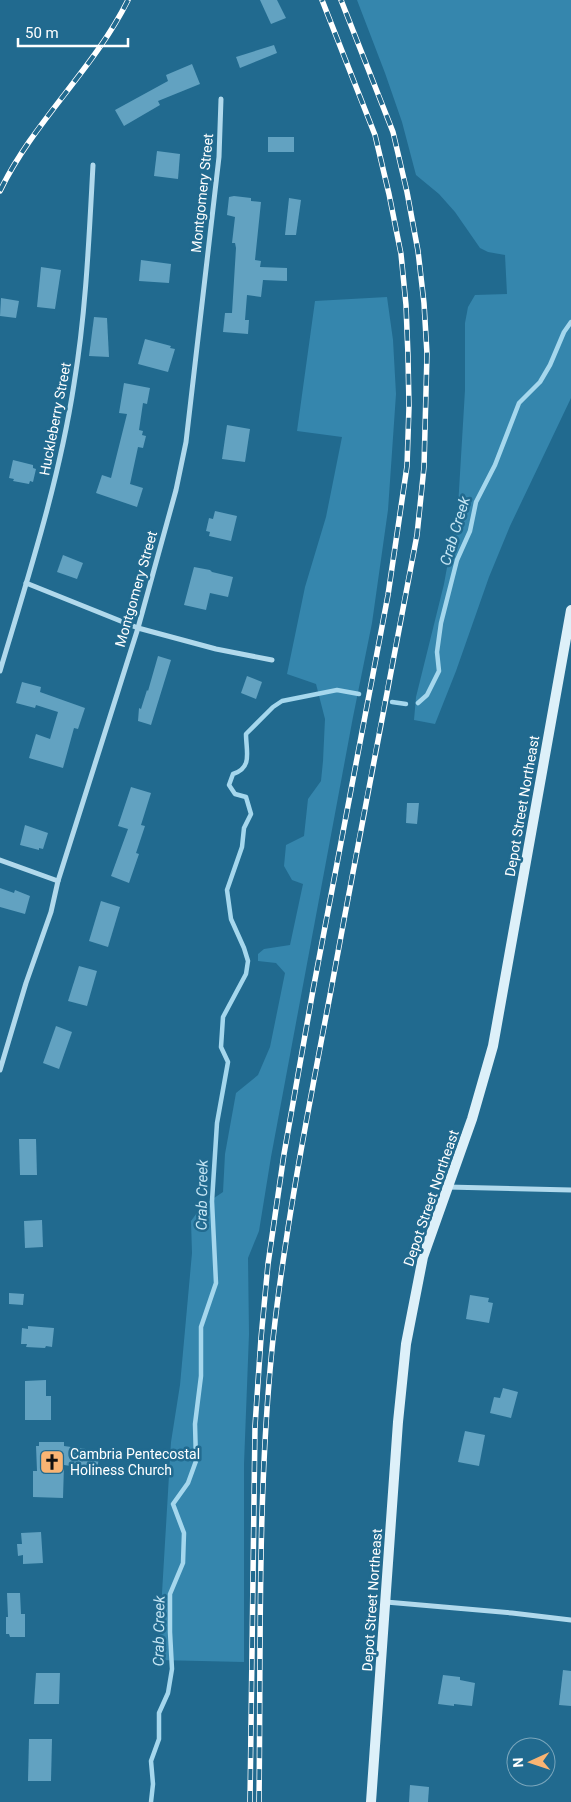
<svg xmlns="http://www.w3.org/2000/svg" width="571" height="1802" viewBox="0 0 571 1802" font-family="Roboto,sans-serif">
<rect width="100%" height="100%" fill="#216a8f"/>
<g fill="#3586ad">
<polygon points="357,0 571,0 571,398 510,526 489,577 456,671 435,724 414,720 416,697 444,584 458,507 465,390 465,323 468,307 475,295 507,294 505,255 488,252 480,248 455,212 439,194 416,175 402,122 385,73"/>
<polygon points="387,297 393,340 396,394 388,510 372,623 353,717 271,1157 259,1231 248,1258 249,1334 244,1464 244,1662 158,1660 171,1442 180,1385 192,1253 191,1221 202,1206 223,1192 225,1154 236,1093 258,1075 270,1047 285,973 276,963 258,961 258,954 264,949 290,945 303,884 292,880 284,866 286,845 304,836 308,799 321,781 323,761 325,719 316,684 287,674 305,587 326,517 342,437 297,431 315,301"/>
</g>
<g fill="none" stroke-linecap="round" stroke-linejoin="round">
<g stroke="#a5d7ed" stroke-width="4.5">
<polyline points="392,702 406,704"/>
<polyline points="418,703 427,695 439,671 437,652 441,623 457,560 470,531 476,502 495,465 519,403 540,382 550,365 564,332 571,322"/>
<path d="M151,1802l2,-18 -2,-23 8,-22v-26l9,-20 4,-24 -2,-37v-38l13,-31 1,-30 -11,-29 15,-21 8,-22 -1,-37 6,-48v-49l15,-44 -4,-82 5,-78 11,-61 -7,-15 2,-30 23,-43 2,-13 -4,-13 -13,-29 -4,-29 15,-43 2,-19 7,-14 -5,-17 -11,-3 -6,-9 4,-11c20,-6 13,-23 13,-40l27,-27 9,-6 55,-11 22,4"/>
</g>
</g>
<g fill="#62a2c1">
<polygon points="260,0 277,0 286,18 271,24"/>
<polygon points="274,45 277,53 240,68 236,57"/>
<polygon points="192,64 200,84 158,101 160,105 124,126 115,110 168,81 166,75"/>
<rect x="268" y="137" width="26" height="15"/>
<polygon points="157,151 180,154 178,179 154,176"/>
<polygon points="234,196 251,198 251,201 261,202 255,260 261,261 260,267 287,268 287,281 263,280 261,297 247,295 245,320 249,320 248,334 223,332 225,313 232,313 236,248 235,243 232,243 235,217 227,215 229,197"/>
<polygon points="289,198 301,200 296,235 285,235"/>
<polygon points="141,260 171,264 169,283 139,281"/>
<polygon points="41,267 61,270 55,309 37,307"/>
<polygon points="1,298 19,301 16,318 0,316"/>
<polygon points="94,317 107,318 109,357 89,356"/>
<polygon points="145,339 171,346 170,348 175,349 168,372 138,364"/>
<polygon points="124,383 150,388 147,404 143,403 139,430 143,431 142,435 146,436 143,448 138,447 130,484 143,488 137,507 96,493 102,475 111,478 127,414 119,413"/>
<polygon points="227,425 250,429 245,462 222,459"/>
<polygon points="13,460 33,465 33,468 36,469 33,482 30,481 29,484 13,481 14,479 9,478"/>
<polygon points="215,511 237,516 231,541 209,536 210,532 206,531 209,518 213,519"/>
<polygon points="63,555 83,563 77,579 57,572"/>
<polygon points="194,567 210,570 212,572 233,577 228,597 210,593 206,610 184,605"/>
<polygon points="158,656 171,660 151,725 138,721 139,708 141,709 147,690 148,691"/>
<polygon points="247,676 262,682 256,699 241,693"/>
<polygon points="22,682 41,687 40,692 85,708 78,729 74,728 63,768 29,758 36,734 50,739 58,712 36,705 35,708 16,703"/>
<polygon points="131,787 151,793 141,825 145,826 136,853 139,854 129,883 111,876 128,829 118,826"/>
<polygon points="407,803 419,803 417,824 406,823"/>
<polygon points="25,825 48,833 43,849 39,848 39,850 20,845"/>
<polygon points="0,888 14,893 15,890 30,896 25,914 0,907"/>
<polygon points="101,901 120,907 108,947 89,941"/>
<polygon points="79,966 97,971 87,1006 68,1001"/>
<polygon points="56,1026 72,1032 59,1069 43,1063"/>
<polygon points="19,1139 36,1139 37,1175 20,1175"/>
<polygon points="42,1220 43,1247 25,1248 24,1221"/>
<polygon points="9,1293 24,1294 23,1305 9,1304"/>
<polygon points="470,1295 489,1298 488,1302 493,1303 489,1323 466,1319"/>
<polygon points="28,1326 54,1328 52,1347 46,1346 45,1348 26,1347 27,1344 21,1344 22,1328 28,1329"/>
<polygon points="46,1380 46,1396 51,1396 51,1420 25,1420 25,1381"/>
<polygon points="503,1388 518,1392 511,1418 490,1413 494,1397 500,1398"/>
<polygon points="465,1431 485,1435 479,1466 458,1462"/>
<polygon points="39,1442 64,1442 64,1446 100,1451 97,1470 64,1465 63,1498 33,1497 33,1471 37,1471 36,1446 39,1446"/>
<polygon points="41,1532 43,1563 23,1564 23,1555 18,1556 17,1544 22,1544 21,1533"/>
<polygon points="7,1593 20,1593 21,1614 25,1614 25,1637 10,1637 9,1634 6,1634 6,1617 8,1617"/>
<polygon points="563,1670 571,1671 571,1706 559,1705"/>
<polygon points="36,1673 60,1673 59,1704 34,1704"/>
<polygon points="443,1675 460,1677 460,1680 475,1683 472,1706 454,1704 454,1706 438,1704"/>
<polygon points="29,1739 52,1739 51,1781 28,1781"/>
<polygon points="410,1785 429,1787 428,1802 409,1802"/>
</g>
<g fill="none" stroke-linecap="round" stroke-linejoin="round">
<g stroke="#b1d9ec" stroke-width="5">
<polyline points="26,583 138,628 216,649 272,660"/>
<path d="M0,671c28,-94 59,-189 74,-287 12,-72 15,-146 19,-219"/>
<polyline points="0,860 58,881"/>
<polyline points="0,1070 26,983 51,912 58,881 138,628 176,490 186,442 219,157 221,99"/>
<polyline points="447,1187 571,1190"/>
<polyline points="386,1602 512,1613 571,1620"/>
</g>
<polyline stroke="#ddf0f9" stroke-width="10" points="371,1802 398,1422 406,1344 423,1257 472,1119 493,1046 571,610"/>
<defs>
<g id="rail">
<path d="M0,191c33,-69 94,-122 128,-191"/>
<polyline points="250,1802 255,1426 261,1338 268,1264 284,1154 313,990 388,595 407,466 409,407 408,356 406,305 401,254 389,194 375,135 322,0"/>
<path d="M259,1802c2,-153 -2,-310 14,-463 13,-117 36,-233 58,-349 28,-152 57,-304 86,-455l7,-68 3,-113 -3,-51 -6,-52 -11,-59 -14,-60 -52,-132"/>
</g>
</defs>
<use href="#rail" stroke="#fff" stroke-width="5.5"/>
<use href="#rail" stroke="#216a8f" stroke-width="4" stroke-dasharray="11" stroke-linecap="butt"/>
</g>
<defs>
<symbol id="church-square" viewBox="-11 -11 22 22"><rect x="-9" y="-9" width="18" height="18" rx="4" fill="#f9b473" stroke="#216a8f"/><path d="M-1.2-6h2.4v3.5h3.3v2.4h-3.3V6h-2.4V-.1h-3.3v-2.4h3.3Z" fill="#111"/></symbol>
</defs>
<g fill-rule="evenodd">
<use href="#church-square" x="38" y="1448" width="28" height="28"/>
</g>
<g text-anchor="middle" stroke-width="5" stroke-linejoin="round" paint-order="stroke">
<g font-size="14" fill="#fff" stroke="#216a8f">
<text transform="translate(202 193) rotate(-84)" y="5">Montgomery Street</text>
<text transform="translate(55 419) rotate(-79)" y="5">Huckleberry Street</text>
<text transform="translate(136 589) rotate(-74)" y="5">Montgomery Street</text>
<text transform="translate(522 806) rotate(-80)" y="5">Depot Street Northeast</text>
<text transform="translate(431 1198) rotate(-71)" y="5">Depot Street Northeast</text>
<text transform="translate(372 1600) rotate(-86)" y="5">Depot Street Northeast</text>
</g>
<g font-size="14" fill="#fff" stroke="#216a8f" text-anchor="start">
<text x="70" y="1459">Cambria Pentecostal<tspan x="70" dy="16">Holiness Church</tspan></text>
</g>
<g font-size="15" font-style="italic" fill="#c4e5f4" stroke="#216a8f">
<text transform="translate(455 531) rotate(-73)" y="5">Crab Creek</text>
<text transform="translate(202 1195) rotate(-89)" y="5">Crab Creek</text>
<text transform="translate(159 1631) rotate(-89)" y="5">Crab Creek</text>
</g>
</g>
<g transform="translate(531 1762) rotate(267)"><circle r="24" fill="#216a8f" stroke="#7aa6bc"/>
<path d="M0-4L9 19L0 12L-9 19Z" fill="#f9b473"/>
<text y="-8" font-size="14" font-weight="bold" text-anchor="middle" fill="#ffffff">N</text>
</g>
<path d="M18 38v8h110v-8" fill="none" stroke="#ffffff" stroke-width="2.5"/>
<text x="25" y="38" font-size="15" fill="#ffffff" stroke="#216a8f" stroke-width="4" paint-order="stroke">50 m</text>
</svg>
